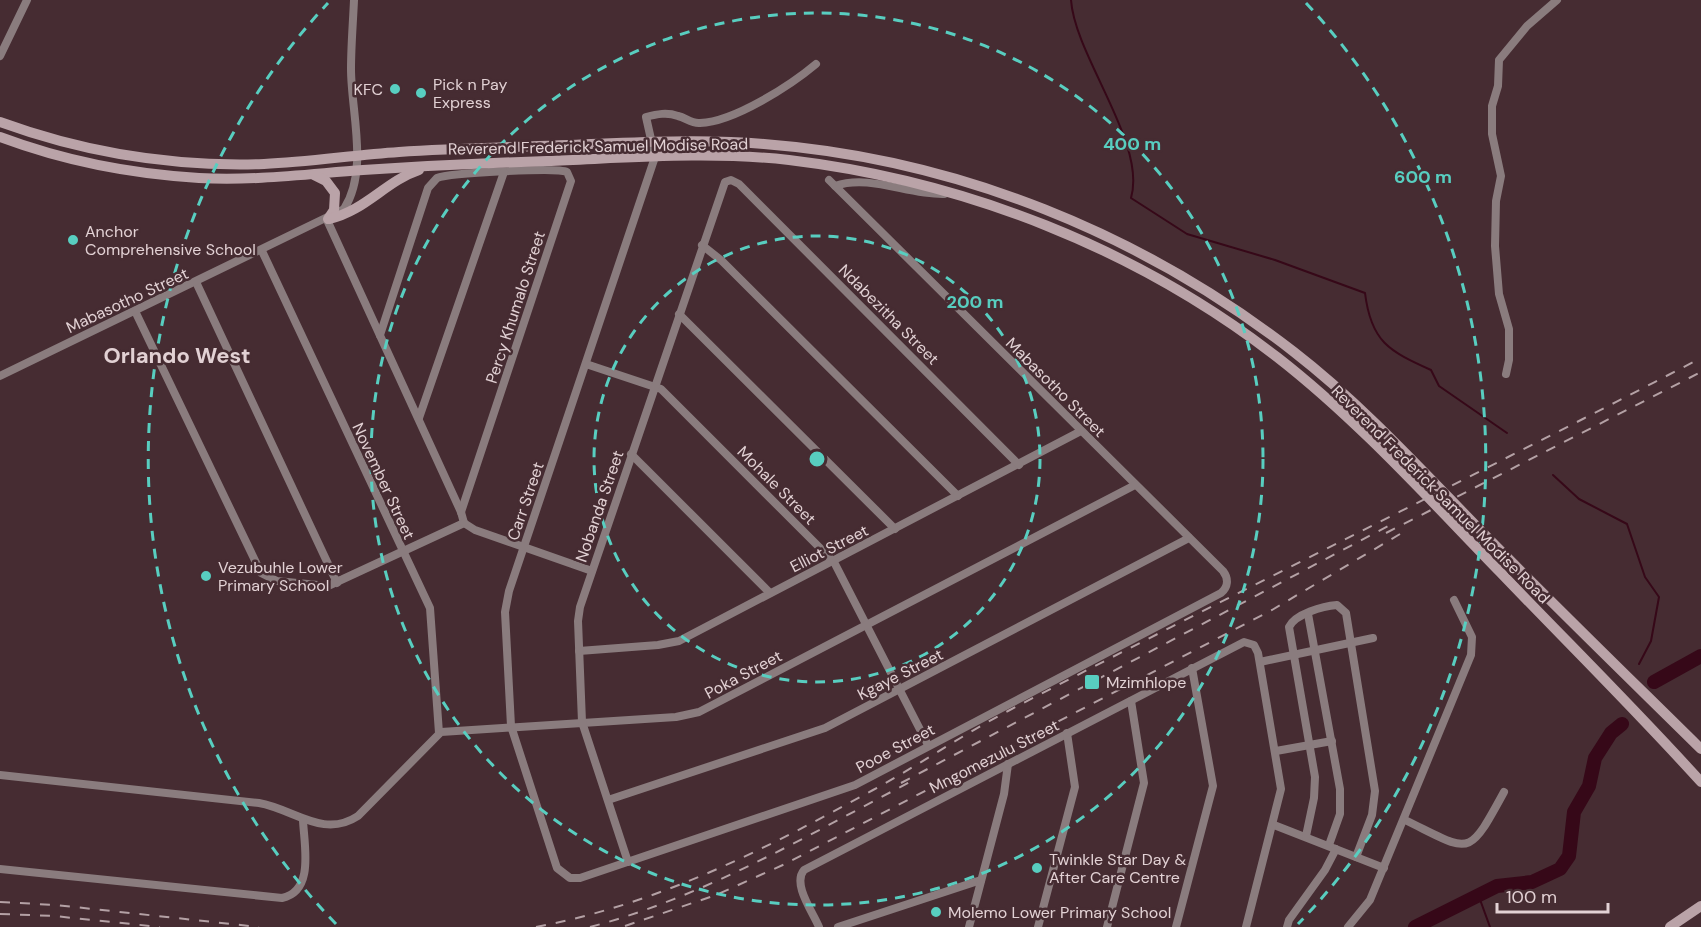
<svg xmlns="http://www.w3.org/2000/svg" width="1701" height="927" viewBox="0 0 1701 927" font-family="'DM Sans',sans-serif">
<rect width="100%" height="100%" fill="#462c32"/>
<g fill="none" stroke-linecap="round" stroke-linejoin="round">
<g stroke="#360818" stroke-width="2">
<path d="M1071,0c4,57 76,143 60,198l56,36 88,26 90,33c6,49 24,58 66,77l8,16 68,47"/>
<polyline points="1553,475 1579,499 1627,524 1645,577 1659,597 1651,641 1639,664"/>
<polyline points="1478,894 1490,927"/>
</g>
<g stroke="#360818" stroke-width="14">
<polyline points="1654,682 1701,656"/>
<polyline points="1415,927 1497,886 1532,882 1560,869 1569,856 1574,812 1589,786 1595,758 1611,733 1622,724"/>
</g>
<g stroke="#8a7c7e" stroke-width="8">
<polyline points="0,56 27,0"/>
<path d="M816,64c-25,21 -82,58 -116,59 -8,1 -14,-5 -22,-7 -11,-4 -21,-2 -32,1l9,40 -146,434 -4,21 6,114 46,142 13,10h10l275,-93 366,-192c7,-6 8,-14 2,-22l-394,-391"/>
<path d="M835,186c35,-12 73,9 109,8"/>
<polyline points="327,220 461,512 464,523"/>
<polyline points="702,245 722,261 958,496"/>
<polyline points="262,251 430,608 439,733"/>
<polyline points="196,282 337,583"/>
<polyline points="135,311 261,573 277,581 328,586 464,523"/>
<polyline points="679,314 895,529"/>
<path d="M380,335l48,-147 9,-10c12,-5 120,-11 130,-6l4,9 -110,331"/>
<polyline points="586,364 661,389 834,562 928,745"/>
<polyline points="1506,374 1509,360 1509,329 1499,294 1495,246 1496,201 1501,176 1492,134 1492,106 1498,86 1499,60 1527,26 1557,0"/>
<path d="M0,376l344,-167c25,-39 7,-97 7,-140 0,-23 2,-46 3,-69"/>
<polyline points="419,418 504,172"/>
<polyline points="631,454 770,593"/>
<polyline points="464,523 475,530 592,571"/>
<polyline points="1308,614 1340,789 1340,814 1329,845"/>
<polyline points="579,651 658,645 679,641 1081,431"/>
<polyline points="1260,662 1373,638"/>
<polyline points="1276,751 1332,741"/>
<path d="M0,775l259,28c35,6 64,36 99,13l83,-84 235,-15 23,-5 436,-227"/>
<polyline points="608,800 825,728 1189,538"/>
<path d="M1405,820c66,32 62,40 99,-28"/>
<polyline points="1274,825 1384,868"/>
<path d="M1306,836l8,-38 1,-21 -26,-150c6,-13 34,-21 48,-22l9,8 29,178 -3,24 -16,42"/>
<polyline points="628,862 582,722 578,621 580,607 725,182 731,180 739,184 1019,465"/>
<path d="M0,869l282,29c33,-7 22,-53 21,-78"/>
<path d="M819,927c-6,-15 -27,-43 -15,-57l440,-228 10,3 4,8 23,136 -35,138"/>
<polyline points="838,927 981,880"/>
<polyline points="969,927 1004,794 1008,764"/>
<polyline points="1038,927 1075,787 1067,733"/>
<polyline points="1107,927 1144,783 1131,701"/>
<polyline points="1176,927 1213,786 1192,668"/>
<polyline points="1287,927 1289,920 1325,870 1336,849"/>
<polyline points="1348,927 1370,900 1471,655 1472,637 1454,600"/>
</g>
<g stroke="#baa3a8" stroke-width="10">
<path d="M0,122c85,31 174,45 264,42 45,-2 90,-9 135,-12 64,-4 128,-5 192,-8 58,-2 116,-5 173,0 194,15 378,90 530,208 71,55 132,123 195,187 70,71 141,140 212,210"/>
<path d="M0,137c64,24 131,37 199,41 55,3 109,-4 164,-8 61,-4 122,-7 184,-9 80,-3 162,-10 242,-1 176,21 347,88 488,197 81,63 151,141 223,215 67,70 136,138 201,210"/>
<polyline points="314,175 326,181 335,193 334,210 328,219"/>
<path d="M329,219c36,-8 57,-38 90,-49"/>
<polyline points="1670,927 1701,906"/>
</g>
<g stroke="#b4a1a5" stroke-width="2" stroke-dasharray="10 10" stroke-linecap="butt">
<polyline points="1386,533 1701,372"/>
<polyline points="901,783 1392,524"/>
<polyline points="0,902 56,905 259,927"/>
<polyline points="0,914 54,916 160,927"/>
<polyline points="625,926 716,895 785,864 1272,610 1400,534"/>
<path d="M536,927c122,-23 228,-77 337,-137 46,-25 89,-55 135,-79 230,-120 463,-233 693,-353"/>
<path d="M590,927c114,-30 216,-91 320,-145"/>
</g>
</g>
<g fill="none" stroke="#58cec0" stroke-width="3" stroke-dasharray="10 8">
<circle cx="817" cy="459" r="223"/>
<circle cx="817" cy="459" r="446"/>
<path d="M336 924A669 669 0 0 1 328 3M1306 3A669 669 0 0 1 1298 924"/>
</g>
<g fill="#58cec0" stroke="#462c32" stroke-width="2">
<circle cx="395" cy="89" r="6"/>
<circle cx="421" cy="93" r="6"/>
<circle cx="73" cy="240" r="6"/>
<circle cx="206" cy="576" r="6"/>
<rect x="1084" y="674" width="16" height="16" rx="3"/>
<circle cx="1037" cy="868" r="6"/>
<circle cx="936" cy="912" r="6"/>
</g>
<g text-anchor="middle" stroke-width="5" stroke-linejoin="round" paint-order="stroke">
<g font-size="16" fill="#e2d1d4" stroke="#462c32" text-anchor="start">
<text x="433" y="90">Pick n Pay<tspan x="433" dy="18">Express</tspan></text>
<text x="383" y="95" text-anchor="end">KFC</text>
<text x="85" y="237">Anchor<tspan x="85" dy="18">Comprehensive School</tspan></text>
<text x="218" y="573">Vezubuhle Lower<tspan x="218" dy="18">Primary School</tspan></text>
<text x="1106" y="688">Mzimhlope</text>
<text x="1049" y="865">Twinkle Star Day &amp;<tspan x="1049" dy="18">After Care Centre</tspan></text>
<text x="948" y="918">Molemo Lower Primary School</text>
</g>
<g font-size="16" fill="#e2d1d4" stroke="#462c32">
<text transform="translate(598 146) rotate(-1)" y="6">Reverend Frederick Samuel Modise Road</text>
<text transform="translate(127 300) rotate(-25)" y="6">Mabasotho Street</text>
<text transform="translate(515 307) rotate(-72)" y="6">Percy Khumalo Street</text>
<text transform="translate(889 314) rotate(45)" y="6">Ndabezitha Street</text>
<text transform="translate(1056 387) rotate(45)" y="6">Mabasotho Street</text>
<text transform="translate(384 481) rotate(65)" y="6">November Street</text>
<text transform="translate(777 485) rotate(45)" y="6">Mohale Street</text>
<text transform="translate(1441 494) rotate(45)" y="6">Reverend Frederick Samuel Modise Road</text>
<text transform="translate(525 501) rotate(-71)" y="6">Carr Street</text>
<text transform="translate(599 506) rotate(-71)" y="6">Nobanda Street</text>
<text transform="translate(829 548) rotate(-27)" y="6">Elliot Street</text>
<text transform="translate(743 674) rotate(-28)" y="6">Poka Street</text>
<text transform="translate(900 674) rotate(-27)" y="6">Kgaye Street</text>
<text transform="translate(895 748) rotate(-28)" y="6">Pooe Street</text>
<text transform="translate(994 756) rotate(-27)" y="6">Mngomezulu Street</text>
</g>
<g font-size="22" font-weight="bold" fill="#e2d1d4" stroke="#462c32">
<text x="177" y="363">Orlando West</text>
</g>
</g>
<circle cx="817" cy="459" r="9" fill="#58cec0" stroke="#462c32" stroke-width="3"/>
<g font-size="18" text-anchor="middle" font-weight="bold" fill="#58cec0" stroke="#462c32" stroke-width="5" stroke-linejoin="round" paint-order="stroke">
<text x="1132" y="150">400 m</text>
<text x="1423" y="183">600 m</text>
<text x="975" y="308">200 m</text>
</g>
<path d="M1497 903v9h111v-9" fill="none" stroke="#e2d1d4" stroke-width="3"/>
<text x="1506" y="903" font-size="18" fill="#e2d1d4" stroke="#462c32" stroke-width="4.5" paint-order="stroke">100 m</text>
</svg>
